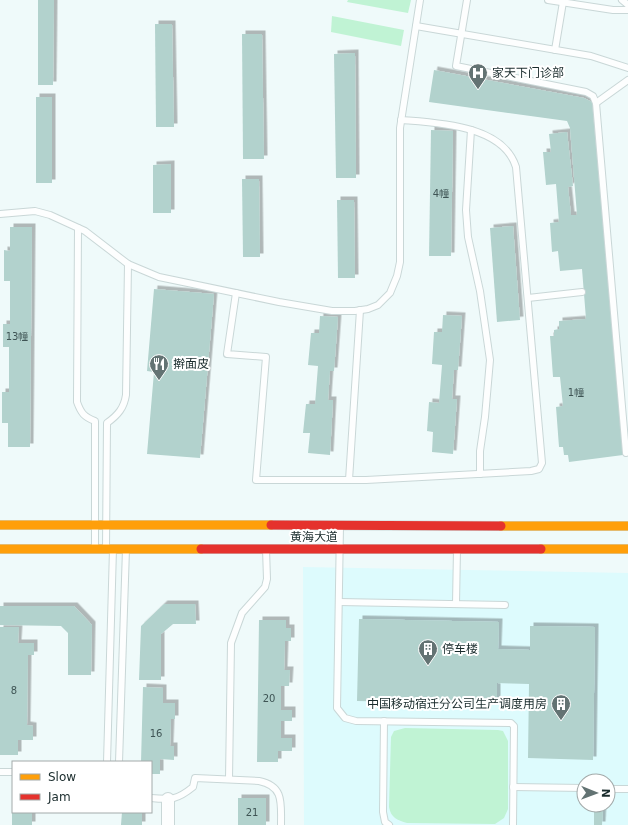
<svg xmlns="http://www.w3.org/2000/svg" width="628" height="825" viewBox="0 0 628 825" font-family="'DejaVu Sans','Noto Sans SC',sans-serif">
<defs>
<filter id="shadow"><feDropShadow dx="3.5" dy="-3.5" stdDeviation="0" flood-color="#0004"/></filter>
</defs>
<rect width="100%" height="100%" fill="#effafa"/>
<path fill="#ddfbfd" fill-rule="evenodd" d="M303,567l325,6v252h-324zM584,781h24v24h-24z"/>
<g fill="#c0f3d4">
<polygon points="348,0 411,0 408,13 347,2"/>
<polygon points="332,16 404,30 401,46 331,32"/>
<path d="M405,728l93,2 5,1 5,10v68l-4,9 -9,6 -88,-1c-10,-3 -16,-5 -18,-16l2,-70 3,-6z"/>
</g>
<g fill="#b2d2cd" filter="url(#shadow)">
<polygon points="38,0 54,0 53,85 38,85"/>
<polygon points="155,24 172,24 174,127 156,127"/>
<polygon points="242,34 262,34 264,159 243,159"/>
<polygon points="355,53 356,178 336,178 334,54"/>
<polygon points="434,70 584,98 592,102 623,455 569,462 568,455 564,455 563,447 559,447 556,407 563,406 560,377 553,377 550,336 554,336 554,330 559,329 559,321 586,319 582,269 560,271 558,251 552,252 550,223 559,222 556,184 546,185 543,152 551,152 549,134 567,132 573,186 568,187 571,215 577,215 570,128 567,121 429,102"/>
<rect x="36" y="97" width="16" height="86"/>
<polygon points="431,130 453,131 451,256 429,256"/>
<polygon points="171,164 171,213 153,213 153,165"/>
<polygon points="242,179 259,179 260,257 243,257"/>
<polygon points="337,200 354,200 355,278 338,278"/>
<polygon points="513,226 520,320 497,322 490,228"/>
<polygon points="10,227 32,227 30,447 8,447 8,423 2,423 2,392 9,392 9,347 3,347 3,324 10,324 10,281 4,281 4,250 10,251"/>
<polygon points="154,289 214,294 200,458 147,454 154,372 147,371"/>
<polygon points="443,315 462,316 458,370 454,370 452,399 457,399 453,454 432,452 433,432 427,431 429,402 439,403 442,365 432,364 434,332 442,332"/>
<polygon points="320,316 338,317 334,371 330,371 328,400 333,400 330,455 308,453 310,433 303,433 306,404 315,404 318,366 308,365 311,333 319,333"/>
<polygon points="164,604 195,604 196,624 173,624 161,634 161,680 139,680 141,626"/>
<polygon points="0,606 74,606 92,625 91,675 68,675 68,633 61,626 0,625"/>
<polygon points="359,619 499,622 498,649 530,650 530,626 595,627 593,760 528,758 529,684 497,683 497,704 357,701"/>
<polygon points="259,620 286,620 286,628 291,628 291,641 285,641 284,670 290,670 289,686 281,686 281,710 292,710 292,721 281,721 281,738 292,738 292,751 278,751 278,762 257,762"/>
<polygon points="0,627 19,627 18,643 34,643 34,655 28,655 27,725 33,726 33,740 18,740 18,755 0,755"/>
<polygon points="143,687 163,688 163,703 175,703 175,719 171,719 170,746 174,746 174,760 160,759 160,774 151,774 151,762 141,762"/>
<rect x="238" y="798" width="28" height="27"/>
<polygon points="594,805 603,805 602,825 594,825"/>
<rect x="12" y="812" width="20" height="13"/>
<polygon points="122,812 142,812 142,825 121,825"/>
</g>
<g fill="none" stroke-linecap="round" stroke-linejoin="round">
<defs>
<g id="lane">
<polyline points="467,0 456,66 586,92 593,96 596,103 626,453"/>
<polyline points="548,0 613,10 628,10"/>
<polyline points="622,0 628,5"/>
<polyline points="416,26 591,56 628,68"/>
<polyline points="555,50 563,2"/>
<polyline points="596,103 628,80"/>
<polyline points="471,130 466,210 468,237 480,291 490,360 485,417 480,451 480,474"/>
<polyline points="0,214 35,211 50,215 85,231 128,264 159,277 279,302 332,311 355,311 368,309 378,305 390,293 397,276 400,262 400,128 420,0"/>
<path d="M78,228l-1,174c4,11 7,15 18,19v128"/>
<path d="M236,293l-9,61 39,3 -10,123h110l165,-9 8,-2 3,-6 -26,-296c-13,-42 -78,-44 -115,-47"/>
<polyline points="528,298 582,292"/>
<polyline points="349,480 360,310"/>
<polyline points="340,526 337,708 345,718 356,721 511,723 514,726 513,825"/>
<path d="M106,549l1,-126c11,-8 17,-15 19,-28l2,-131"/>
<polyline points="339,602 505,605"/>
<polyline points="456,604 457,549"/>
<polyline points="384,721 383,812 385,822 389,825"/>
<polyline points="107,762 113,549"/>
<polyline points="119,762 126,549"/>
<polyline points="0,772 13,772"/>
<polyline points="229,779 231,643 242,613 265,587 267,579 266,549"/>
<polyline points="513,787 584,788"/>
<polyline points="608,789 628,789"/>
<path d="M151,798c20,2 26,2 42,-11l2,-9 64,3c25,5 22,22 22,44"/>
</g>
<polyline id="street" points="168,825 168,799"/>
<g id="slow">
<polyline points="0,525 271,525"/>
<polyline points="501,526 628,526"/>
<polyline points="0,549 201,549"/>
<polyline points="541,549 628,549"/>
</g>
<g id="jam">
<polyline points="271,525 501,526"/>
<polyline points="201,549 541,549"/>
</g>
</defs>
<use href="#lane" stroke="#c9d7d7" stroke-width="8"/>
<use href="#street" stroke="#c9d7d7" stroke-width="14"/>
<use href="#slow" stroke="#c9d7d7" stroke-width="10"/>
<use href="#jam" stroke="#c9d7d7" stroke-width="10"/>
<use href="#lane" stroke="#fdfefe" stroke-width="6"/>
<use href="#street" stroke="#fdfefe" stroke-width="12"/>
<use href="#slow" stroke="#ff9f0a" stroke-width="9"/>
<use href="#jam" stroke="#e5322d" stroke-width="9"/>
</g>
<defs>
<symbol id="hospital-pin" viewBox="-11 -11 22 30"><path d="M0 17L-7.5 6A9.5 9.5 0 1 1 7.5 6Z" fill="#637373" stroke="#fff"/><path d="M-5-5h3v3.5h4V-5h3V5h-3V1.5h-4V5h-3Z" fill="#fff"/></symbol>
<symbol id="restaurant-pin" viewBox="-11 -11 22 30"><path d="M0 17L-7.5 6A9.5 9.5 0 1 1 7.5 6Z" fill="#637373" stroke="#fff"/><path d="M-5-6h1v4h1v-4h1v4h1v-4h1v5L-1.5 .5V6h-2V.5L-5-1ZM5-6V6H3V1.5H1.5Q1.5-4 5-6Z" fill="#fff"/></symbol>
<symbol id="building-pin" viewBox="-11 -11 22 30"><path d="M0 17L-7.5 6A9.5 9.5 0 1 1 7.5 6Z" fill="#637373" stroke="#fff"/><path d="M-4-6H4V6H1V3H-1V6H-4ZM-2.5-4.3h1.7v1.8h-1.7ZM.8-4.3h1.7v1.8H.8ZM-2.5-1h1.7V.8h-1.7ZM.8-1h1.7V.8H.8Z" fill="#fff"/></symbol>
</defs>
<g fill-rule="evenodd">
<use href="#hospital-pin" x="467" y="62" width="22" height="30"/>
<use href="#restaurant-pin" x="148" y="353" width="22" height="30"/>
<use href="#building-pin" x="417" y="638" width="22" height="30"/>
<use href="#building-pin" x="550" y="693" width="22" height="30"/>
</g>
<g text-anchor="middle" stroke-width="4" stroke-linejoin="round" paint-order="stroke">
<g font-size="10" fill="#3e5454">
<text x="441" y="197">4幢</text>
<text x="17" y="340">13幢</text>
<text x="576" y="396">1幢</text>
<text x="14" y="694">8</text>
<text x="269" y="702">20</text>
<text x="156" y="737">16</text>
<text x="252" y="816">21</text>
</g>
<g font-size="12" fill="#182a2b" stroke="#fff" text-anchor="start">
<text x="492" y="77">家天下门诊部</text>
<text x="173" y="368">擀面皮</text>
<text x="442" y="653">停车楼</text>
<text x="547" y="708" text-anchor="end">中国移动宿迁分公司生产调度用房</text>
</g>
<g font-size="12" fill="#182a2b" stroke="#fff">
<text x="314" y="541">黄海大道</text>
</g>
</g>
<rect x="12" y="761" width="140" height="52" fill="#ffffff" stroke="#a3aaaa"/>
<rect x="20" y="774" width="20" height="6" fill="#ff9f0a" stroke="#a3aaaa"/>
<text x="48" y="781" font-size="12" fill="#182a2b">Slow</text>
<rect x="20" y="794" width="20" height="6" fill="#e5322d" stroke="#a3aaaa"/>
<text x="48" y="801" font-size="12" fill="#182a2b">Jam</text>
<g transform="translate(596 793) rotate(91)"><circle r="19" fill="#ffffff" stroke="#a3aaaa"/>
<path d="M0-3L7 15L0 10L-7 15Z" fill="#637373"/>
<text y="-6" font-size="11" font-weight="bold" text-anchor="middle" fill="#182a2b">N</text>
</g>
</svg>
